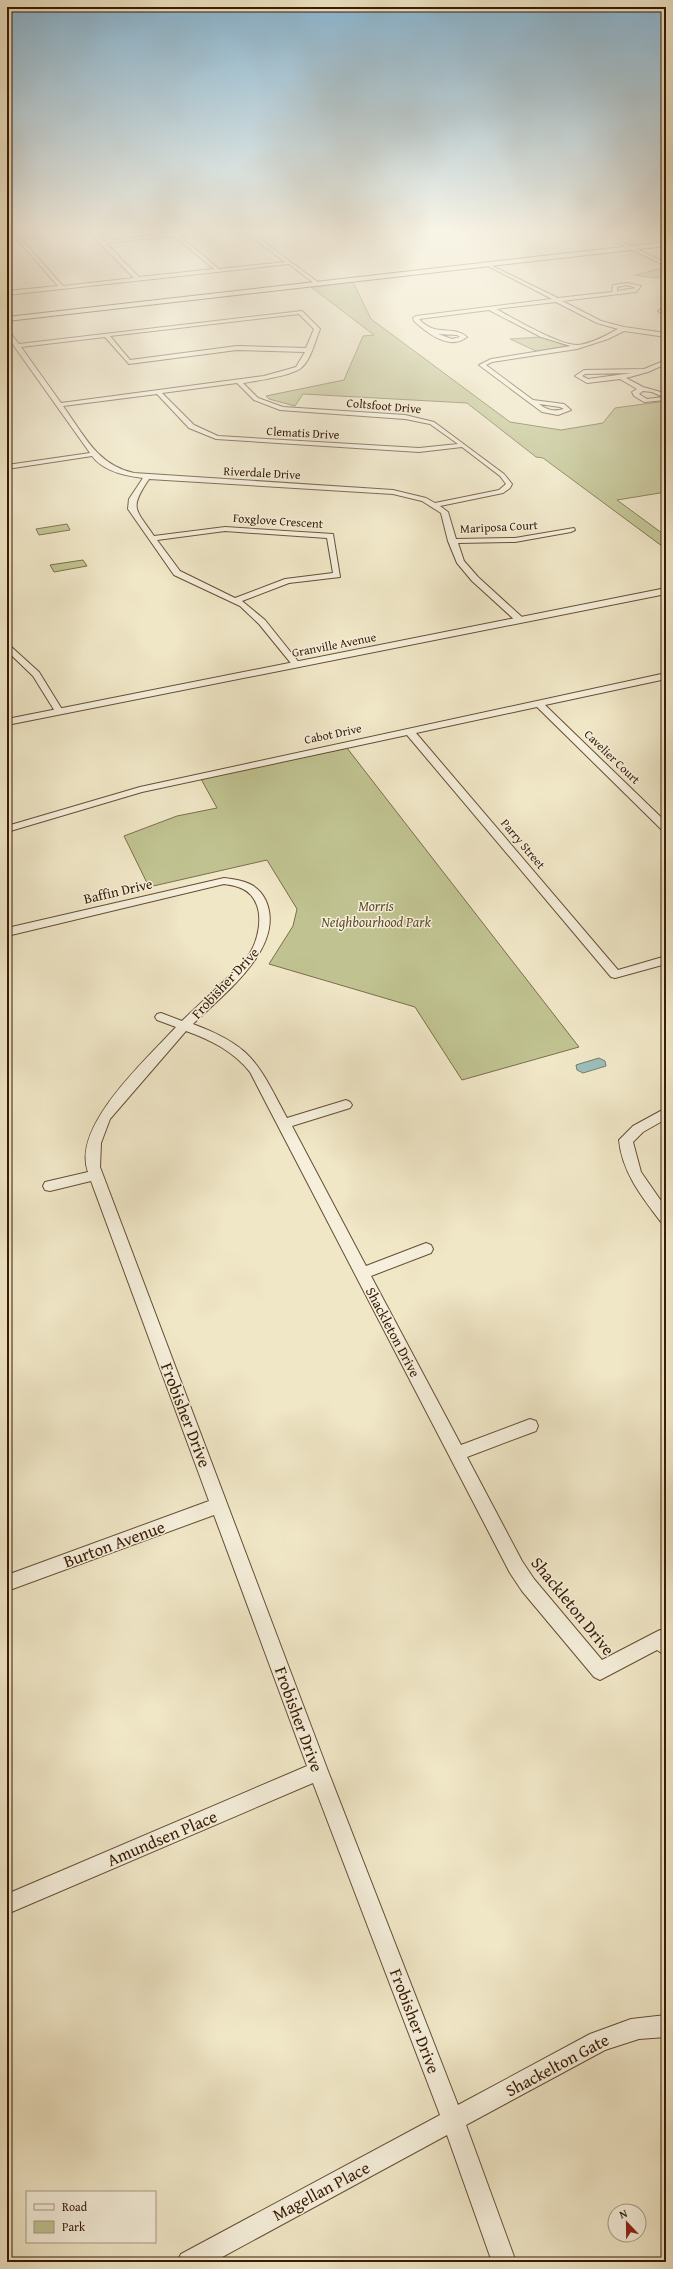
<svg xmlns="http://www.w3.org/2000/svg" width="673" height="2269" viewBox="0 0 673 2269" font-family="'Gentium Book Plus',serif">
<rect width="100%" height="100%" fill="#f0e7c7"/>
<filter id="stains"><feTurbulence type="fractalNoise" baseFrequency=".005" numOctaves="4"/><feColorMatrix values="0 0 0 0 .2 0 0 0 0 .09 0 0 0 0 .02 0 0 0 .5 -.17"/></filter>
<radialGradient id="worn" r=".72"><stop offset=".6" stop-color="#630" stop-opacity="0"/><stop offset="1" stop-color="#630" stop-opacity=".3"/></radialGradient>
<g fill="#c0c391" stroke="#7c6e4a">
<polygon points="663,268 666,269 666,276 655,278 635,275"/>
<polygon points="353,282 371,319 510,422 561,430 603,423 615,408 666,401 666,492 617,500 666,536 666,549 543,458 536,457 467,403 303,394 295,406 269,399 266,396 344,380 363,336 374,335 311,287"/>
<polygon points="541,337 567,346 536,351 510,339"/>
<polygon points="67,524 70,530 39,535 36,529"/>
<polygon points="83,560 87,566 54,572 50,565"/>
<polygon points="347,748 579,1047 462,1080 415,1007 269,964 293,926 297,909 267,860 149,887 124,836 177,816 217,808 201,779"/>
</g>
<polygon fill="#9bbfba" stroke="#737d71" points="599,1058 605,1061 606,1066 583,1073 577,1070 576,1065 579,1064"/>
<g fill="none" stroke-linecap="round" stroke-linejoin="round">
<defs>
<g id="minor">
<path d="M69,231l26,3 8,7 90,-10h19l-33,4 40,34 66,-7 -41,-31h5l70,52 -4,1 -26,-20 -282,31v-4l51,-5 -41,-47 -10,1v-2zM77,233l15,3 42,42 -71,8 -42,-47zM174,236l40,33 -75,8 -33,-34z"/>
<polygon points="593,231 599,231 666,263 666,266"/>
<path d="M486,263l72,35 54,-6 1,-7 14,-2 14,3 -5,6 -74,9 39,20 23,6 42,6v4l-42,-6 -16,8 -31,10 -85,13 -6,3 47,35 31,4 7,6 -13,5 -16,-3 -63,-47 12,-6 80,-13 -30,-9 -52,-27 -70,9c17,19 33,5 48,18 -17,14 -40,-4 -53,-16l-1,-3 3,-2 136,-17 -66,-34zM627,285l9,3 -19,3v-4zM556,302l41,21 21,6c-11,6 -27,15 -40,16 -18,1 -65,-27 -82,-36zM438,334l19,1 3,2 -8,2zM539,404l21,3 4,2c-10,3 -17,1 -25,-5z"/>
<polygon points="666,306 666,316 658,311"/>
<path d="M302,311l18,18c-5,12 -9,31 -19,39 -10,8 -45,13 -58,15l15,15 25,9 122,8 29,7 70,52 8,10 -2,4 -7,5 -63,13 8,6 8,27 59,-1 59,-10 1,2 -4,2 -56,10 -57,1 6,18 14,16 45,41v4h-6l-45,-41 -15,-18 -9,-22 -7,-28 -19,-12 -29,-7 -244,-15c-20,30 -14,29 5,57l71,-9 108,7 7,43 -51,6 -47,18 23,19 36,45 -7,2 -35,-43 -19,-18 -66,-31 -46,-66 1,-10 14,-21c-18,-2 -40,-7 -51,-22l-85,13v-4l83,-12 -76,-107 -7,-11v-6l12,15zM299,314l15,15 -8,19 -69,-2 -107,14 -20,-24zM105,337l24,27 108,-14 68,2 -9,15 -32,9 -203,27 -40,-56zM237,383l17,17 26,10 125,9 25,5 28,20 -39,4 -201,-12 -24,-11 -32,-32zM157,394l32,34 27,11 203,13 43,-5 38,29 6,8 -7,6 -64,13 -9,-5 -33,-8 -259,-17c-37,-8 -50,-38 -71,-67zM225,531l102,7 6,35 -48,6 -50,19 -55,-27 -23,-31z"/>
<path d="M666,360v4l-18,8 -22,6 17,9 21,6 2,7 -22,2 -10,-6 -2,-4 5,-3 -17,-10 -33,4 -12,-7 9,-6 60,-1zM632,373l-44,6 -6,-3 3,-2zM643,391l9,1 11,5 -16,2 -8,-5z"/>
<polygon points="7,643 39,672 63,711 62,713 56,713 33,676 7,651"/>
<polygon points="666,673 666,679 545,705 666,822 666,831 662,830 537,707 416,733 618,970 666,956 666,964 615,978 611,977 407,735 142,792 7,832 7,826 140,787"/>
<path d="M224,878c18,2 34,5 42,23 20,47 -44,94 -73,123 61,23 65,40 94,94l59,-18 4,2 2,3 -2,3 -58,18 74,140 60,-23 5,2 2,4 -2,4 -60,23 90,169 69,-26 6,2 2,5 -2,5 -69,26 55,104 12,18 68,81 52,-27 6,-3 6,3v23l-9,-6 -57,30 -6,-3 -72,-86 -12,-18 -260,-501c-17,-21 -39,-32 -64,-41l-76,88 -9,24 -1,24 228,604 130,334 132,-71 41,-15 35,-4v22l-27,2 -34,11 -139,75 50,137h-24l-45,-127 -234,127h-36l4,-8 259,-139 -127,-332 -306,131v-20l300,-128 -93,-251 -207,76v-16l202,-74 -118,-320 -41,10 -5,-1 -2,-4 2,-4 43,-10c-17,-46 60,-114 88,-145l-19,-7 -2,-3 2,-3 4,-1 21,8c22,-22 47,-42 66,-65 10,-14 15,-38 8,-53 -6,-14 -18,-17 -32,-19l-217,52v-8z"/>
<path d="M666,1108v11l-23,13 -10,10 8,30 25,36v15l-5,-1c-19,-25 -39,-50 -42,-82l14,-14z"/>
</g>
<polygon id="tertiary" points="666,588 666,594 7,725 7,719"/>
<polygon id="secondary" points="666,242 666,246 7,321 7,317"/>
</defs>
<use href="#minor" stroke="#664d35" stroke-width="2"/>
<use href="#tertiary" stroke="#664d35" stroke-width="2"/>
<use href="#secondary" stroke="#381a04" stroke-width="2"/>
<use href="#minor" fill="#f5efdb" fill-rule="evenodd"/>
<use href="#tertiary" fill="#f5efdb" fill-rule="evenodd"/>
<use href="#secondary" fill="#f5efdb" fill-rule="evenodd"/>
</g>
<linearGradient id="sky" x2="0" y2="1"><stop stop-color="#89b8d6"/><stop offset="0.42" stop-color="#f8f4e6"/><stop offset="1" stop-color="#f8f4e6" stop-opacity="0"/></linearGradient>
<rect width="673" height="549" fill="url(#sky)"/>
<g text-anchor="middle" stroke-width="3" stroke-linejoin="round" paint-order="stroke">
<g font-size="12" fill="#381a04" stroke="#f5efdb">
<text transform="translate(384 406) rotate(5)" y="4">Coltsfoot Drive</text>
<text transform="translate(303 433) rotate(3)" y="4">Clematis Drive</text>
<text transform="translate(262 473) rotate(3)" y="4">Riverdale Drive</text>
<text transform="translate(278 521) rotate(4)" y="4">Foxglove Crescent</text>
<text transform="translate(499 527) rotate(-3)" y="4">Mariposa Court</text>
<text transform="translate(334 645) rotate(-11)" y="4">Granville Avenue</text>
<text transform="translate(333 734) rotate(-12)" y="4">Cabot Drive</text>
<text transform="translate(612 757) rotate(44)" y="4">Cavelier Court</text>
<text transform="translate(523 844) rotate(50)" y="4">Parry Street</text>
</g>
<g font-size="14" fill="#381a04" stroke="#f5efdb">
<text transform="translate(118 891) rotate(-13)" y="5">Baffin Drive</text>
<text transform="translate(225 983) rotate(-47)" y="5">Frobisher Drive</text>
<text transform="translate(393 1332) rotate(62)" y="5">Shackleton Drive</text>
</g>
<g font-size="14" font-style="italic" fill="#614d2e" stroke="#f5efdb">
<text x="376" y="911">Morris<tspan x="376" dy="16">Neighbourhood Park</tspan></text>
</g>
<g font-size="17" fill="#381a04" stroke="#f5efdb">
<text transform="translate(186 1415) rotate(69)" y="6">Frobisher Drive</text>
<text transform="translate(114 1544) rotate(-20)" y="6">Burton Avenue</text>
<text transform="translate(573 1606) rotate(51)" y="6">Shackleton Drive</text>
<text transform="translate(299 1719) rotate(70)" y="6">Frobisher Drive</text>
<text transform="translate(162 1838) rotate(-23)" y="6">Amundsen Place</text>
<text transform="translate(415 2021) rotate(69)" y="6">Frobisher Drive</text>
<text transform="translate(557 2065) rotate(-28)" y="6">Shackelton Gate</text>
<text transform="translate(321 2191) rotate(-28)" y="6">Magellan Place</text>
</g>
</g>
<rect width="673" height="2269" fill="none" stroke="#f0e7c7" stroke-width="24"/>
<rect x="8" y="8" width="657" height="2253" fill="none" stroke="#381a04" stroke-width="2"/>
<rect x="12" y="12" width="649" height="2245" fill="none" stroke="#381a04"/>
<rect x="26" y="2191" width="130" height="52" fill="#f5efdb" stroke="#a99a85"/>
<rect x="34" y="2204" width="20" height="6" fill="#f5efdb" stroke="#a99a85"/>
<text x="62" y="2211" font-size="12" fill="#381a04">Road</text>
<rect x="34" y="2221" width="20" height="12" fill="#c0c391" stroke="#a99a85"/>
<text x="62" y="2231" font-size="12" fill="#381a04">Park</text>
<g transform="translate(627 2223) rotate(338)"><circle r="19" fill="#f5efdb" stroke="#a99a85"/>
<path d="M0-3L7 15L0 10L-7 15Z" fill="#8f2418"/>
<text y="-6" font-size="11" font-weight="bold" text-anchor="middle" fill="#381a04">N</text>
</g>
<rect width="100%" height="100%" filter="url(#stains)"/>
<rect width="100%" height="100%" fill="url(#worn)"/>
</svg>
